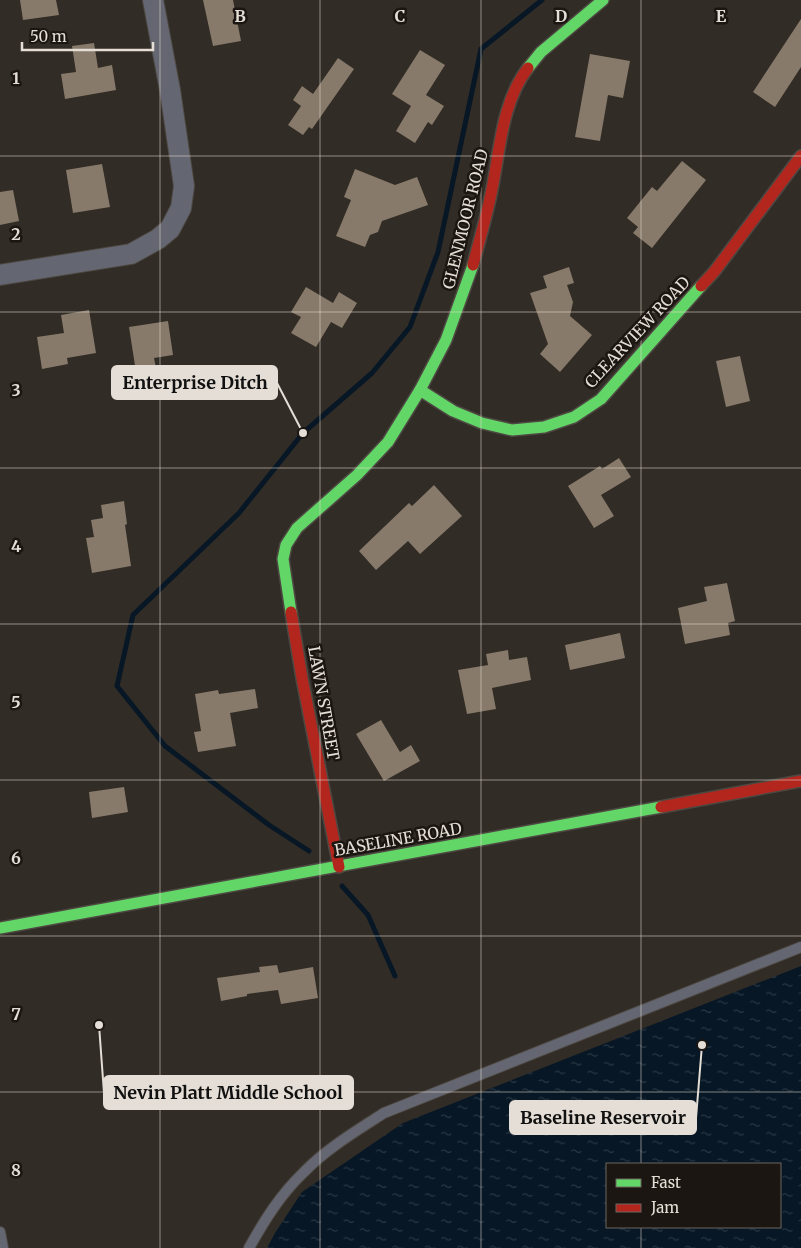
<svg xmlns="http://www.w3.org/2000/svg" width="801" height="1248" viewBox="0 0 801 1248" font-family="Merriweather,serif">
<defs>
<pattern id="water-ripples" width="26" height="14" patternUnits="userSpaceOnUse" patternTransform="scale(1.25)"><rect width="26" height="14" fill="#071725"/><path d="M2 4q2-2 4 0t4 0M15 11q2-2 4 0t4 0" fill="none" stroke="#2b3844"/></pattern>
</defs>
<rect width="100%" height="100%" fill="#322c26"/>
<path fill="url(#water-ripples)" fill-rule="evenodd" d="M801,966v282h-534l8,-15 27,-41 101,-69zM607,1164h173v63h-173z"/>
<g fill="none" stroke-linecap="round" stroke-linejoin="round">
<g stroke="#071725" stroke-width="5">
<polyline points="309,851 269,825 165,746 117,686 133,615 239,513 303,433 372,373 410,327 438,252 481,49 542,0"/>
<polyline points="342,886 368,915 395,976"/>
</g>
</g>
<g fill="#877a6a">
<polygon points="20,0 56,0 59,15 23,20"/>
<polygon points="203,0 233,0 241,41 213,46"/>
<polygon points="801,19 801,67 775,107 753,92"/>
<polygon points="94,43 98,68 112,65 116,90 65,99 61,74 76,72 72,46"/>
<polygon points="420,50 445,65 426,95 444,106 432,125 428,122 415,143 396,131 411,106 392,94"/>
<polygon points="590,54 630,61 623,98 608,95 600,141 575,137"/>
<polygon points="338,58 354,69 312,129 309,127 303,135 288,125 301,106 293,100 302,86 313,94"/>
<polygon points="682,161 706,180 652,248 633,233 638,227 627,218 652,187 657,191"/>
<polygon points="102,164 110,207 73,213 66,170"/>
<polygon points="355,169 395,185 417,177 428,205 382,221 378,232 370,235 365,247 336,236 351,200 344,197"/>
<polygon points="13,190 19,221 0,225 0,192"/>
<polygon points="569,267 574,283 567,285 573,302 570,316 592,335 560,372 540,354 548,344 530,293 547,288 543,276"/>
<polygon points="306,287 333,303 339,292 357,303 342,328 331,322 316,347 291,333 301,317 291,312"/>
<polygon points="89,310 96,353 67,358 68,364 42,369 37,337 64,333 61,315"/>
<polygon points="168,321 173,355 154,358 156,368 136,372 129,327"/>
<polygon points="740,356 750,401 726,407 716,361"/>
<polygon points="619,458 631,477 601,495 614,516 594,528 568,486 600,466 602,469"/>
<polygon points="434,485 462,516 420,554 408,541 376,570 359,551 409,503 412,506"/>
<polygon points="124,501 127,524 125,525 131,566 92,573 86,538 94,537 91,520 103,518 101,505"/>
<polygon points="727,583 735,621 728,623 730,635 685,644 678,608 707,601 704,587"/>
<polygon points="620,633 625,658 570,670 565,645"/>
<polygon points="508,650 509,660 527,657 531,680 492,688 496,709 467,714 458,670 488,665 486,654"/>
<polygon points="255,689 258,708 230,713 236,746 198,752 194,732 201,731 195,694 218,690 219,694"/>
<polygon points="381,720 400,752 411,745 420,761 384,781 356,734"/>
<polygon points="124,787 128,812 92,818 89,792"/>
<polygon points="277,965 279,973 313,967 318,998 281,1004 278,990 247,994 247,996 221,1001 217,978 260,972 259,967"/>
</g>
<g fill="none" stroke-linecap="round" stroke-linejoin="round">
<defs>
<g id="lane">
<polyline points="0,1232 3,1248"/>
<path d="M249,1248c15,-27 31,-53 54,-75 23,-24 53,-42 81,-60l417,-166"/>
</g>
<polyline id="street" points="0,275 131,254 158,239 170,229 181,208 184,186 170,90 153,0"/>
<g id="fast">
<polyline points="528,68 541,52 603,0"/>
<polyline points="420,390 453,411 482,423 512,430 544,427 574,417 601,399 701,286"/>
<polyline points="291,612 283,559 286,545 297,528 357,475 388,442 420,390 446,340 473,265"/>
<polyline points="0,928 661,807"/>
</g>
<g id="jam">
<path d="M473,265c6,-23 13,-47 18,-71 9,-42 10,-91 37,-126"/>
<polyline points="701,286 714,272 801,156"/>
<polyline points="291,612 302,678 339,867"/>
<polyline points="661,807 801,781"/>
</g>
</defs>
<use href="#lane" stroke="#4e4843" stroke-width="12"/>
<use href="#street" stroke="#4e4843" stroke-width="22"/>
<use href="#fast" stroke="#4e4843" stroke-width="14"/>
<use href="#jam" stroke="#4e4843" stroke-width="14"/>
<use href="#lane" stroke="#646771" stroke-width="10"/>
<use href="#street" stroke="#646771" stroke-width="20"/>
<use href="#fast" stroke="#63d668" stroke-width="11"/>
<use href="#jam" stroke="#b3261e" stroke-width="11"/>
</g>
<path fill="none" stroke="#e5ded6" stroke-width="1" stroke-opacity="0.55" d="M160,0v1248M320,0v1248M481,0v1248M641,0v1164M0,156h801M0,312h801M0,468h801M0,624h801M0,780h801M0,936h801M0,1092h801M641,1227v21"/>
<g text-anchor="middle" stroke-width="5" stroke-linejoin="round" paint-order="stroke">
<g font-size="16" fill="#e5ded6" stroke="#1b1611">
<text transform="translate(465 219) rotate(-76)" y="6">GLENMOOR ROAD</text>
<text transform="translate(637 332) rotate(-47)" y="6">CLEARVIEW ROAD</text>
<text transform="translate(324 703) rotate(80)" y="6">LAWN STREET</text>
<text transform="translate(398 839) rotate(-10)" y="6">BASELINE ROAD</text>
</g>
</g>
<g font-size="16" text-anchor="middle" font-weight="bold" fill="#e5ded6" stroke="#1b1611" stroke-width="5" stroke-linejoin="round" paint-order="stroke">
<text x="240" y="22">B</text>
<text x="400" y="22">C</text>
<text x="561" y="22">D</text>
<text x="721" y="22">E</text>
<text x="16" y="84">1</text>
<text x="16" y="240">2</text>
<text x="16" y="396">3</text>
<text x="16" y="552">4</text>
<text x="16" y="708">5</text>
<text x="16" y="864">6</text>
<text x="16" y="1020">7</text>
<text x="16" y="1176">8</text>
</g>
<path fill="none" stroke="#e5ded6" stroke-width="2" d="M303 433L277 383M99 1025L104 1093M702 1045L696 1118"/>
<g fill="#e5ded6" stroke="#1b1611" stroke-width="2">
<circle cx="303" cy="433" r="5"/>
<circle cx="99" cy="1025" r="5"/>
<circle cx="702" cy="1045" r="5"/>
</g>
<g fill="#e5ded6" stroke="#e5ded6" stroke-width="2">
<rect x="112" y="366" width="165" height="33" rx="5"/>
<rect x="104" y="1076" width="249" height="33" rx="5"/>
<rect x="510" y="1101" width="186" height="33" rx="5"/>
</g>
<g font-size="18" text-anchor="middle" font-weight="bold" fill="#111">
<text x="195" y="389">Enterprise Ditch</text>
<text x="228" y="1099">Nevin Platt Middle School</text>
<text x="603" y="1124">Baseline Reservoir</text>
</g>
<rect x="606" y="1163" width="175" height="65" fill="#1b1611" stroke="#6c6660"/>
<rect x="616" y="1179" width="25" height="8" fill="#63d668" stroke="#6c6660"/>
<text x="651" y="1188" font-size="15" fill="#e5ded6">Fast</text>
<rect x="616" y="1204" width="25" height="8" fill="#b3261e" stroke="#6c6660"/>
<text x="651" y="1213" font-size="15" fill="#e5ded6">Jam</text>
<path d="M22 42v8h131v-8" fill="none" stroke="#e5ded6" stroke-width="2.5"/>
<text x="30" y="42" font-size="15" fill="#e5ded6" stroke="#1b1611" stroke-width="4" paint-order="stroke">50 m</text>
</svg>
